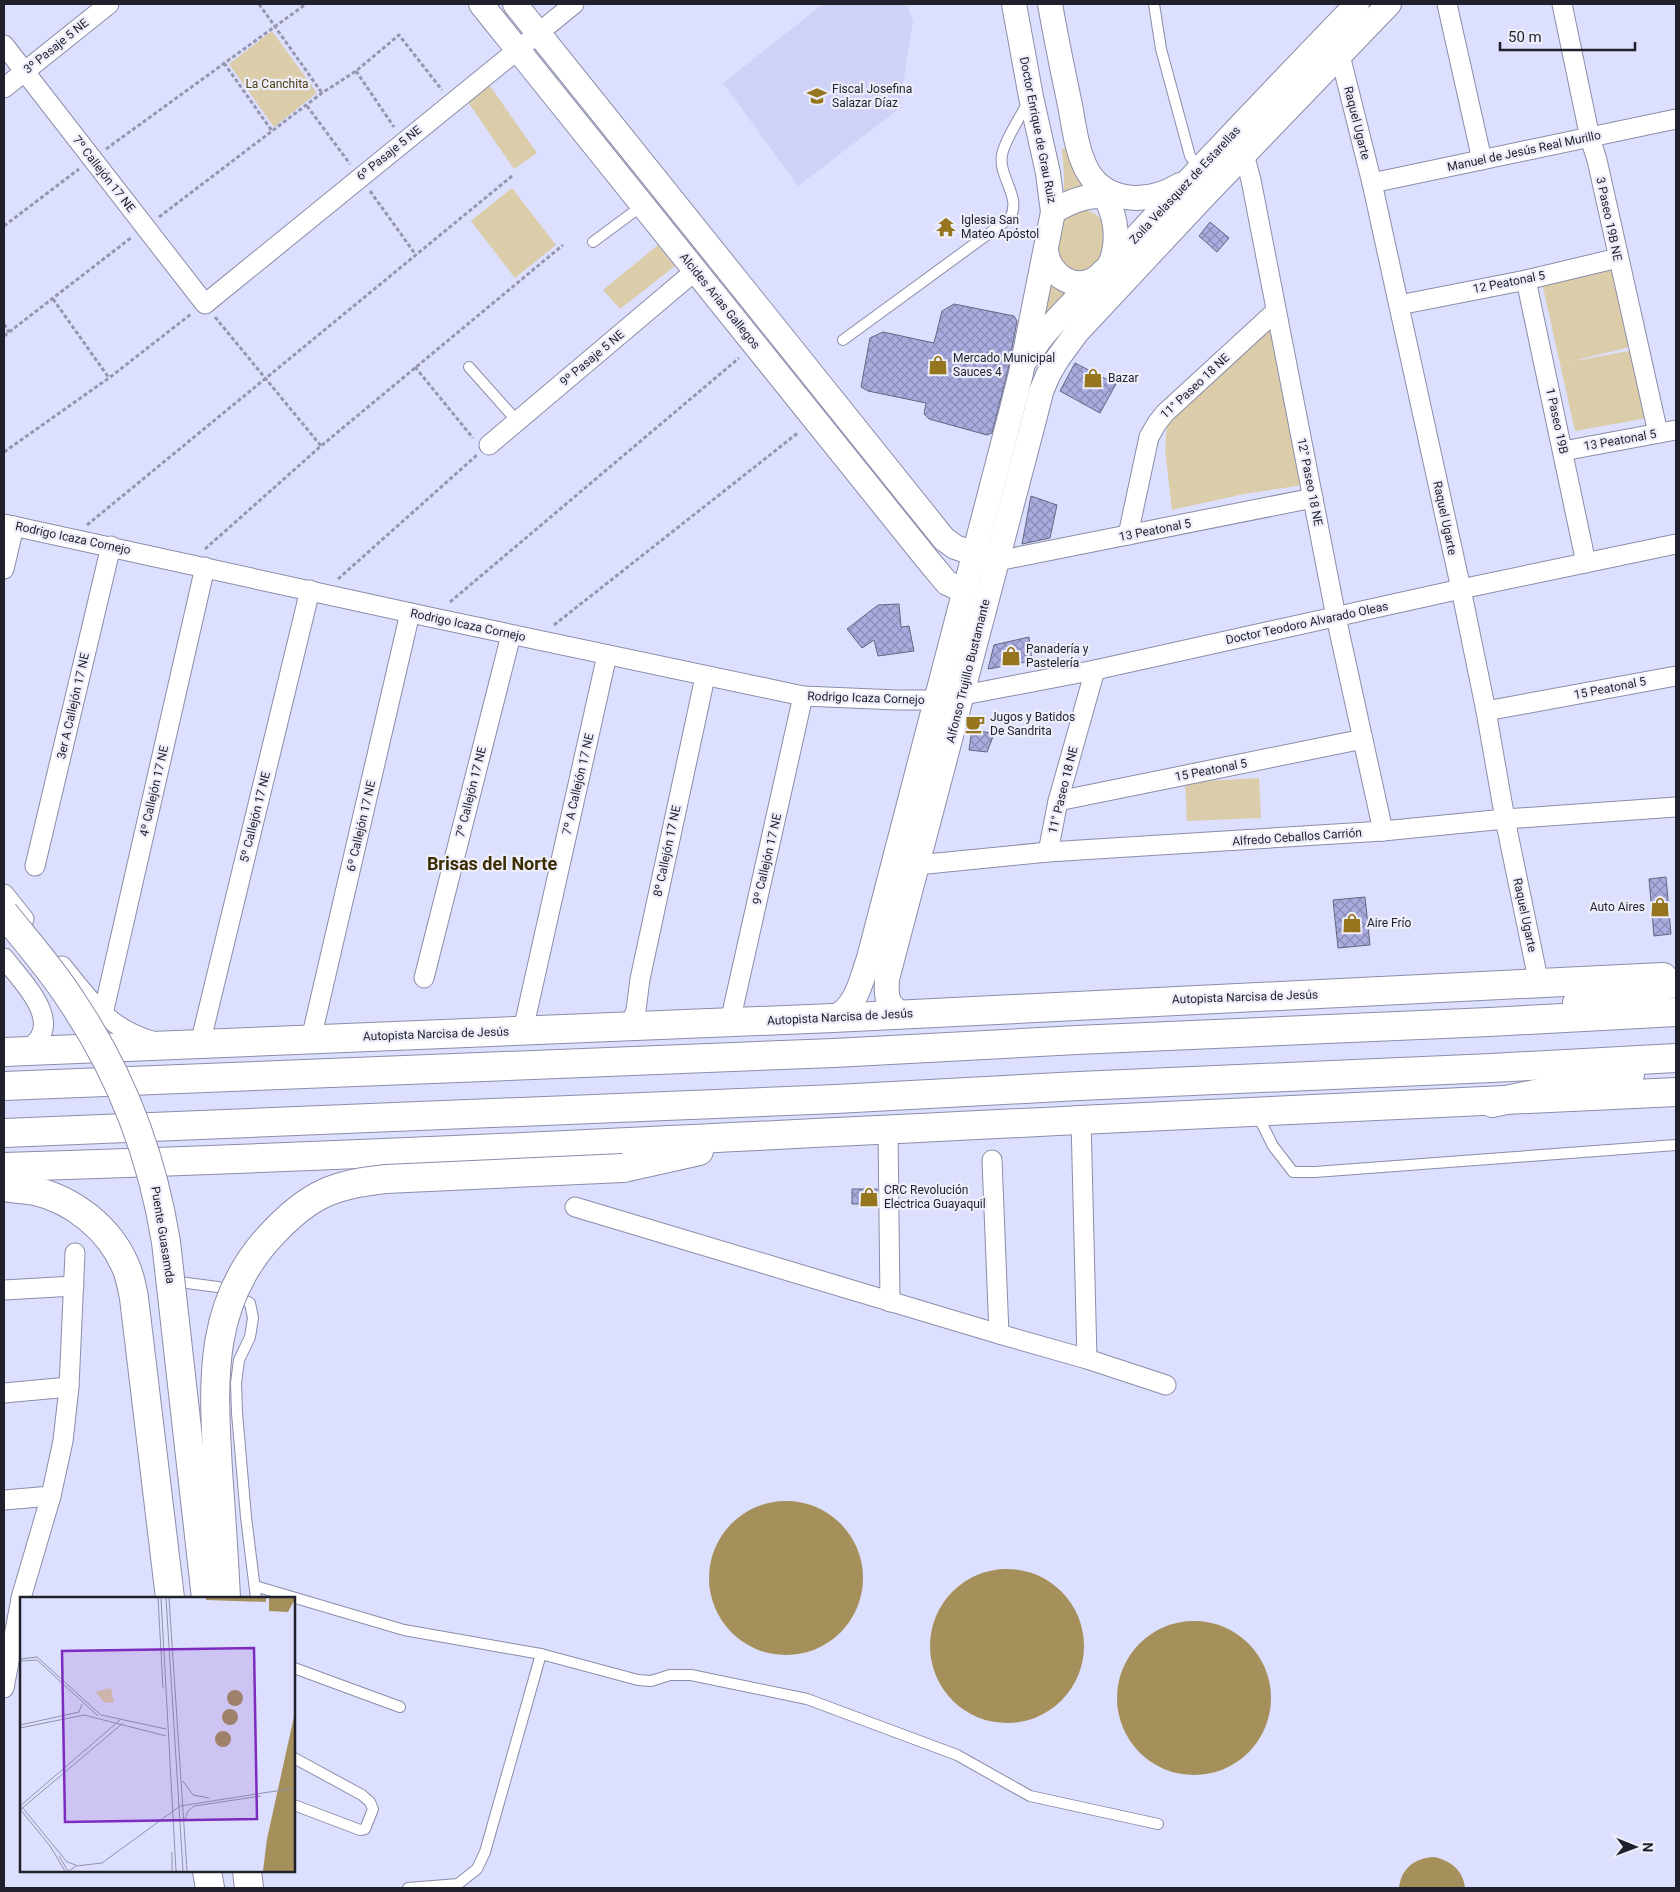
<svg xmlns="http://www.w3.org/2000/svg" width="1680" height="1892" viewBox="0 0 1680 1892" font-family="Roboto,sans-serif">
<defs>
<pattern id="building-cross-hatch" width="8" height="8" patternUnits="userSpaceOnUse" patternTransform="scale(1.25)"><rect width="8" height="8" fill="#aaace0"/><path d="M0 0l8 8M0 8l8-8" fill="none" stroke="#8a8cb6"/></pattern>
</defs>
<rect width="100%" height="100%" fill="#dddffe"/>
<polygon fill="#cfd1f7" points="823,4 907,4 913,22 899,109 798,186 723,83"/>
<g fill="#dccdaa">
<polygon points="272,31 317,93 274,127 229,64"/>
<polygon points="490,86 537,153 514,169 468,102"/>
<polygon points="1065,148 1072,162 1090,185 1064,193 1064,174 1062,149"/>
<polygon points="512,188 556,245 515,278 471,221"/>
<path d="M1085,210c12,3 17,9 23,20l-5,30 -15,12 -18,-1 -14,-12 8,-39 6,-6z"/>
<polygon points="658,245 675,266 620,309 603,290"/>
<polygon points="1617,269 1634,346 1569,362 1634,350 1648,418 1575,431 1542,283"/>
<polygon points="1048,278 1074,290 1044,321 1039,318"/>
<polygon points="1273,322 1310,484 1244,494 1172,510 1165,449 1167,424"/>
<polygon points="1259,778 1261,818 1187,821 1185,782"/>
</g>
<g fill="#a5905c">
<circle cx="786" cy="1578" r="77"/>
<circle cx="1007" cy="1646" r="77"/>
<circle cx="1194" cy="1698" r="77"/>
<path d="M1434,1857c17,4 29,13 31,31h-66c2,-20 16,-30 35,-31z"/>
</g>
<g fill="url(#building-cross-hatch)" stroke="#656681">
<polygon points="1210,222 1229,238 1217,252 1199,236"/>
<polygon points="954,304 1014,316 1017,321 1008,370 992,433 987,435 929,419 924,414 926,403 868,391 861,387 870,338 883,332 934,343 942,311"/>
<polygon points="1075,363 1116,384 1100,413 1060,391"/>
<polygon points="1031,496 1057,505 1050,538 1022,544"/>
<polygon points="899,604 901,627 909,626 914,651 878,656 874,640 862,648 847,629 878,605"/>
<polygon points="1029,637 1032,661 988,669 994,645"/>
<polygon points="972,729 994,734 987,752 969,750"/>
<polygon points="1666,877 1671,934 1654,936 1649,879"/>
<polygon points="1365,897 1370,945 1338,948 1333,900"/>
<polygon points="852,1189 877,1189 878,1204 852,1204"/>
</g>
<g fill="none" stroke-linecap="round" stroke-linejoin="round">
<defs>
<g id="service">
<polyline points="1154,4 1161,49 1190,156 1199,168"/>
<polyline points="593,242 643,205"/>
<path d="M843,340l167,-122c12,-21 -12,-41 -8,-63 2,-14 19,-39 26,-53"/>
<polyline points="469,367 517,421"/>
<polyline points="1257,1114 1273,1146 1293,1172 1315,1172 1676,1145"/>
<polyline points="171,1281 218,1287 250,1303 253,1318 250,1337 239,1360 236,1383 237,1413 246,1517 256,1598"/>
<polyline points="255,1586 404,1630 541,1654 638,1680 651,1681 670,1675 691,1675 807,1699 957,1755 1030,1796 1158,1824"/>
<polyline points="294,1668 400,1707"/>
<polyline points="294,1758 362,1795 370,1802 373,1809 365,1829 360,1830 294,1805"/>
<polyline points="408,1888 458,1884 477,1869 485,1852 541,1654"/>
</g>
<g id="minor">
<polyline points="1447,4 1482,160"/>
<polyline points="1562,4 1590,138 1597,160 1658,433"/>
<polyline points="4,45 205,304 574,4"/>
<polyline points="1340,55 1372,183 1461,589 1486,711 1505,819 1539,984"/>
<polyline points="4,88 109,4"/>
<polyline points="1238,147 1244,154 1251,180 1336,617 1383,831"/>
<polyline points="1372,183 1676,119"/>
<polyline points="1526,280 1586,563"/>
<polyline points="1399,305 1526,280 1618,258"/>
<polyline points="489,445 695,271"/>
<polyline points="1563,451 1676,430"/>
<polyline points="4,524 434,618 803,696 897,700 937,700 1095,670 1461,589 1676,544"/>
<polyline points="1128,535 1149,437 1157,423 1165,413 1276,311"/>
<polyline points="997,561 1313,498"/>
<polyline points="4,569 14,526"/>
<polyline points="1486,711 1676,676"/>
<polyline points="1058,801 1363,739"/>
<polyline points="1048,852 1058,801 1095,670"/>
<polyline points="917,865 1048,852 1383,831 1505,819 1676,807"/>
<polyline points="35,866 111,546"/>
<polyline points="4,894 24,919"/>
<path d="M4,958c14,19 51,54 36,79 -3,6 -9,9 -14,13"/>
<path d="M62,966c28,34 45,62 90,75"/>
<polyline points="424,978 511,635"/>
<polyline points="103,1014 205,567"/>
<polyline points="730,1022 803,696"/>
<polyline points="630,1026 636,1010 640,979 705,677"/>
<polyline points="523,1030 607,655"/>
<polyline points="311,1039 410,613"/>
<polyline points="200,1044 310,590"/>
<polyline points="1081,1120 1087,1359"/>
<polyline points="888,1131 890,1302"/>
<polyline points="992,1160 999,1334"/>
<polyline points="575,1207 999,1334 1087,1359 1166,1385"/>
<polyline points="4,1290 74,1286"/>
<polyline points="4,1393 69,1387"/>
<polyline points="4,1500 51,1496"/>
<polyline points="21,1598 51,1496 63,1441 69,1387 75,1253"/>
<polyline points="4,1688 21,1599"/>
</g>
<g id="tertiary">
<polyline points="481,4 927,559 947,583 965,591"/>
<polyline points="515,4 944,539 955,547 990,559"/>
<path d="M1050,4c6,34 13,68 20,101 4,22 7,48 18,67 20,33 63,31 92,13"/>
<path d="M1053,212c21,-14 41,-19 65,-15"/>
<path d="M1046,249c2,28 32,46 55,25 2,-3 7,-5 8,-8 3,-5 5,-13 6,-19 3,-24 -4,-45 -19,-64"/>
<path d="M1027,358c22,-36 62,-70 91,-101 78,-86 159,-170 239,-253"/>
<path d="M901,1014c-15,-11 -15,-17 -14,-35l147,-559 7,-28 7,-17 10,-17 19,-26 128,-137 184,-191"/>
<path d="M833,1018c24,-10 28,-38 36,-60l142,-545 10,-40 32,-161 -5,-39 -17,-76 -17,-93"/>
</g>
<g id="primary">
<polyline points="4,1052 833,1018 1663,977"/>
<path d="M4,1167c359,-11 717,-29 1076,-47 198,-10 397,-17 596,-28"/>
<polyline points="623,1168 699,1151"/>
<path d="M4,1187c10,2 21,2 31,4 38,9 74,37 90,74 5,10 7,22 9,33l36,300"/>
<polyline points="207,1871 210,1888"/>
<polyline points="247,1871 249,1888"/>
</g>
<g id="trunk">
<polyline points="1577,1003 1676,983"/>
<polyline points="4,1086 834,1053 1077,1040 1489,1022 1676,1012"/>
<polyline points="1492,1103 1630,1074"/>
<polyline points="4,1133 836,1099 1079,1086 1491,1068 1676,1058"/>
</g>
</defs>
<use href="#service" stroke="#8b8da9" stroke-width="12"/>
<use href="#minor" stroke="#8b8da9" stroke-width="21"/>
<use href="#tertiary" stroke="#8b8da9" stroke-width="26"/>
<use href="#primary" stroke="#8b8da9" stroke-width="30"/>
<use href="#trunk" stroke="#8b8da9" stroke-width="30"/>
<g stroke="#9597ae" stroke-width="3" stroke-dasharray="4 2.5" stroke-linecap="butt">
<polyline points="259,4 322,93"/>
<polyline points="224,63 272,131"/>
<polyline points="356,71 394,127"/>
<polyline points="307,106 350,164"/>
<polyline points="106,149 306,4"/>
<polyline points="370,191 416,255"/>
<polyline points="159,217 322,93 356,71 399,35 442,90"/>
<polyline points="4,226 79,169"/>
<polyline points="53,299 109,378"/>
<polyline points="215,317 321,446"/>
<polyline points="4,324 9,332"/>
<polyline points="4,336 132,237"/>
<polyline points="415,367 473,438"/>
<polyline points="4,452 109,378 191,314"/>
<polyline points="87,525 512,176"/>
<polyline points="205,549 321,446 563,245"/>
<polyline points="338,579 477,455"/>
<polyline points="450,602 739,358"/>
<polyline points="554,625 799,432"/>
</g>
<use href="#service" stroke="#fff" stroke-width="10"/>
<use href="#minor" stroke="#fff" stroke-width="19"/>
<use href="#tertiary" stroke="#fff" stroke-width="24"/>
<use href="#primary" stroke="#fff" stroke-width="28"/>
<use href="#trunk" stroke="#fff" stroke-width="28"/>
<defs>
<path id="secondary-bridge" d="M4,913c23,29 49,58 69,90 49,73 79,152 93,239l40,356"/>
<path id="primary-bridge" d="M226,1598c-2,-43 -5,-85 -8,-128 -5,-89 -11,-169 56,-238 36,-38 61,-48 112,-53l237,-11"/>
</defs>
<use href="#secondary-bridge" stroke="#8b8da9" stroke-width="30" stroke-linecap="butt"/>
<use href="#primary-bridge" stroke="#8b8da9" stroke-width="30" stroke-linecap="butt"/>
<use href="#secondary-bridge" stroke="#fff" stroke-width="28"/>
<use href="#primary-bridge" stroke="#fff" stroke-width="28"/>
</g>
<defs>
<symbol id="school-bare" viewBox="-9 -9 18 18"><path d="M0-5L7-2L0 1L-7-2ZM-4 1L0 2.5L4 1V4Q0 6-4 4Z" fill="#95751d" stroke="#edeefa" stroke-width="2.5" paint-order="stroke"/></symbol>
<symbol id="temple-bare" viewBox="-9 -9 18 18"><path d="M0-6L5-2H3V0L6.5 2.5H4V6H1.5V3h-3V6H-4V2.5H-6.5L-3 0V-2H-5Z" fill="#95751d" stroke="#edeefa" stroke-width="2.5" paint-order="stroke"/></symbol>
<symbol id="shop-bare" viewBox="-9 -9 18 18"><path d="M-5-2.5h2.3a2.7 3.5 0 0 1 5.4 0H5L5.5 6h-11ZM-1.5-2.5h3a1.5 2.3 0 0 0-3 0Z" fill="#95751d" stroke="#edeefa" stroke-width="2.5" paint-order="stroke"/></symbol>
<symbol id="cafe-bare" viewBox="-9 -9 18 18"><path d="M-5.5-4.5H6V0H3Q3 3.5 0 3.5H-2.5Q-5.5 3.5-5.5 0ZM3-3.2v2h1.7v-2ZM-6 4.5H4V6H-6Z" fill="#95751d" stroke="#edeefa" stroke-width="2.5" paint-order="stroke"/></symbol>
</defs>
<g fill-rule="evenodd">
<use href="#school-bare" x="803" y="82" width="28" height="28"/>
<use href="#temple-bare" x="932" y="213" width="28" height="28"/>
<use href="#shop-bare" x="924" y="351" width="28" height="28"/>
<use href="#shop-bare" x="1079" y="364" width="28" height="28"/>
<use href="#shop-bare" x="997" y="642" width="28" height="28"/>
<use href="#cafe-bare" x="961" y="710" width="28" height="28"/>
<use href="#shop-bare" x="1646" y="893" width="28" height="28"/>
<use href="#shop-bare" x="1338" y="909" width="28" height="28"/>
<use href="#shop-bare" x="855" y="1183" width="28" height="28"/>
</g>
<g text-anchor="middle" stroke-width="4.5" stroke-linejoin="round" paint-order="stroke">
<g font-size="12" fill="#1f202b" stroke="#edeefa">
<text transform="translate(56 46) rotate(-39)" y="4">3º Pasaje 5 NE</text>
<text transform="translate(1357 123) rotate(76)" y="4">Raquel Ugarte</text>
<text transform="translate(1038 130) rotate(79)" y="4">Doctor Enrique de Grau Ruiz</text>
<text transform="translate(1524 151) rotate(-12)" y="4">Manuel de Jesús Real Murillo</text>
<text transform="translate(389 153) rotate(-39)" y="4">6º Pasaje 5 NE</text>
<text transform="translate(104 174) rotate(52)" y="4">7º Callejón 17 NE</text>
<text transform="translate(1185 185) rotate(-47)" y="4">Zoila Velasquez de Estarellas</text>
<text transform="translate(1609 219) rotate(78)" y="4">3 Paseo 19B NE</text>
<text transform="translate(1509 282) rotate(-11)" y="4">12 Peatonal 5</text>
<text transform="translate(720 301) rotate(51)" y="4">Alcides Arias Gallegos</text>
<text transform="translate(592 358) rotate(-40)" y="4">9º Pasaje 5 NE</text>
<text transform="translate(1195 386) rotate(-43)" y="4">11° Paseo 18 NE</text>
<text transform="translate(1557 421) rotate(78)" y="4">1 Paseo 19B</text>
<text transform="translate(1620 440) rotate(-10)" y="4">13 Peatonal 5</text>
<text transform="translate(1310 482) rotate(79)" y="4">12° Paseo 18 NE</text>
<text transform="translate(1445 518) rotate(78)" y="4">Raquel Ugarte</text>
<text transform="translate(1155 530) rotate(-11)" y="4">13 Peatonal 5</text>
<text transform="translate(73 538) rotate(12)" y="4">Rodrigo Icaza Cornejo</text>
<text transform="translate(1307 623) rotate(-12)" y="4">Doctor Teodoro Alvarado Oleas</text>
<text transform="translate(468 625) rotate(12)" y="4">Rodrigo Icaza Cornejo</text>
<text transform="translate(968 671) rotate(-76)" y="4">Alfonso Trujillo Bustamante</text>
<text transform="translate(1610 688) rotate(-11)" y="4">15 Peatonal 5</text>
<text transform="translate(866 698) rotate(2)" y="4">Rodrigo Icaza Cornejo</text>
<text transform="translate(73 706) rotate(-77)" y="4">3er A Callejón 17 NE</text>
<text transform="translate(1211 770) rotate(-11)" y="4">15 Peatonal 5</text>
<text transform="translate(578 784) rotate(-77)" y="4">7º A Callejón 17 NE</text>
<text transform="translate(1063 790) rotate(-76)" y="4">11° Paseo 18 NE</text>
<text transform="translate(154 791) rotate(-77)" y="4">4º Callejón 17 NE</text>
<text transform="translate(471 792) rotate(-76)" y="4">7º Callejón 17 NE</text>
<text transform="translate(255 817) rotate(-76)" y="4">5º Callejón 17 NE</text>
<text transform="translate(361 826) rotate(-77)" y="4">6º Callejón 17 NE</text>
<text transform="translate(1297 837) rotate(-4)" y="4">Alfredo Ceballos Carrión</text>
<text transform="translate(667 851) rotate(-78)" y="4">8º Callejón 17 NE</text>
<text transform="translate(767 859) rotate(-77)" y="4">9º Callejón 17 NE</text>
<text transform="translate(1525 915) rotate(78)" y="4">Raquel Ugarte</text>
<text transform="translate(1245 997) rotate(-2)" y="4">Autopista Narcisa de Jesús</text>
<text transform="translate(840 1017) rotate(-3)" y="4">Autopista Narcisa de Jesús</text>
<text transform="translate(436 1034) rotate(-2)" y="4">Autopista Narcisa de Jesús</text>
<text transform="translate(163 1235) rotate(81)" y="4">Puente Guasamda</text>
</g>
<g font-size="12" fill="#4f3f15" stroke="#edeefa">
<text x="277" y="88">La Canchita</text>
</g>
<g font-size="12" fill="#1f202b" stroke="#edeefa" text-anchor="start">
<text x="832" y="93">Fiscal Josefina<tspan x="832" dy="14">Salazar Díaz</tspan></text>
<text x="961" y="224">Iglesia San<tspan x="961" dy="14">Mateo Apóstol</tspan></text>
<text x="953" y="362">Mercado Municipal<tspan x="953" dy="14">Sauces 4</tspan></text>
<text x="1108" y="382">Bazar</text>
<text x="1026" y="653">Panadería y<tspan x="1026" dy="14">Pastelería</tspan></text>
<text x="990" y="721">Jugos y Batidos<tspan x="990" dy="14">De Sandrita</tspan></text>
<text x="1645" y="911" text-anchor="end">Auto Aires</text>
<text x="1367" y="927">Aire Frío</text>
<text x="884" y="1194">CRC Revolución<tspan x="884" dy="14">Electrica Guayaquil</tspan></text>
</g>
<g font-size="18" font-weight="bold" fill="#3b2c01" stroke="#edeefa">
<text x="492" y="870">Brisas del Norte</text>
</g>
</g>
<g transform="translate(20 1597)">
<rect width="275" height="275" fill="#dddffe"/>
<path d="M91,91l3,14 -9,1 -10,-11z" fill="#dccdaa"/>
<path d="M186,1h60v4l-60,-2zM249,1h26v1l-7,13 -19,-1zM207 101a8 8 0 1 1 16 0a8 8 0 1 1-16 0ZM202 120a8 8 0 1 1 16 0a8 8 0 1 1-16 0ZM275,115v159h-32l4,-32zM195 142a8 8 0 1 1 16 0a8 8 0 1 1-16 0Z" fill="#a5905c"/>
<path fill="none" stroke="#9193aa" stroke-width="1" d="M138,1l5,90M141,1l15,273M146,1l17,273M149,1l18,273M0,62l17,-2 64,58 65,14M0,64l17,-1 61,56M0,128l59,-13 3,-8M0,131l64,-13 82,21M163,184l10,14 16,3M0,209l100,-86M2,210l45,55 9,3M0,212l30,37M0,213l103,-87M165,222l3,-8 6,-5 67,-10M30,249l15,25M152,255v19M39,259l9,15M49,274l7,-5 26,-3 78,-57 115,-18"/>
<path fill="#7b2cbf" fill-opacity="0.15" stroke="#7b2cbf" stroke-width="2.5" d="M234,51l3,171 -192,3 -3,-171z"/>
<rect width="275" height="275" fill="none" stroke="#1f202b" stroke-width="2.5"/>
</g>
<rect width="1680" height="1892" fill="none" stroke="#1f202b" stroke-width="10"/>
<g transform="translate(1635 1847) rotate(91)" stroke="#edeefa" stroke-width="4" paint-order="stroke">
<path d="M0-4L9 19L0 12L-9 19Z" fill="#1f202b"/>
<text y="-8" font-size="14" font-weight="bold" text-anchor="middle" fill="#1f202b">N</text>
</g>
<path d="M1500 42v8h135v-8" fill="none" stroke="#1f202b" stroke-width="2.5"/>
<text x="1508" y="42" font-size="15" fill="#1f202b" stroke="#edeefa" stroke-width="4" paint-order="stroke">50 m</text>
</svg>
